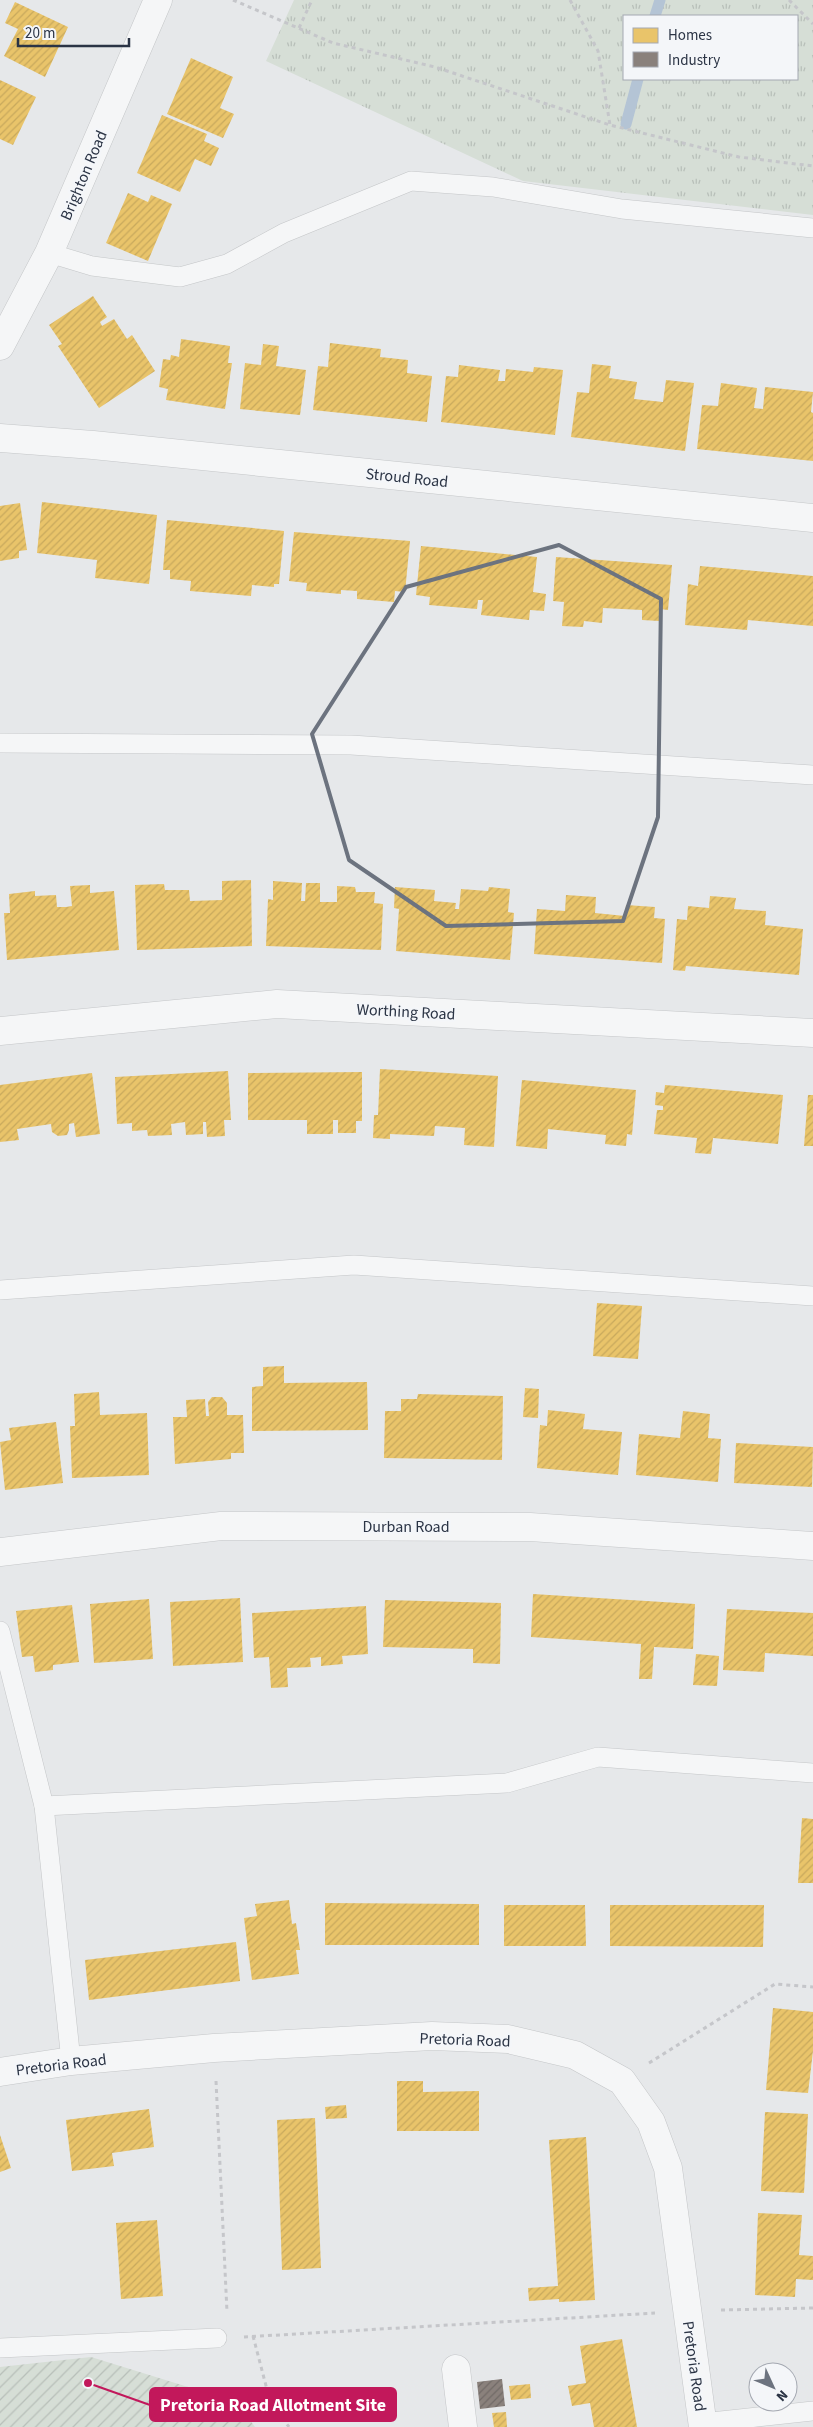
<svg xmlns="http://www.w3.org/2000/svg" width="813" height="2427" viewBox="0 0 813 2427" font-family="'Source Sans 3',sans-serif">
<defs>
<pattern id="grass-tufts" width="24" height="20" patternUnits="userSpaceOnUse" patternTransform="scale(1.25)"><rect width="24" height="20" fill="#d6ded6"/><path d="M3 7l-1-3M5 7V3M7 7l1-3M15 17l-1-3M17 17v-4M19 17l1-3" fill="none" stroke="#b8bfb9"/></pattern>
<pattern id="garden-furrows" width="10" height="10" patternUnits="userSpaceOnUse" patternTransform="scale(1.25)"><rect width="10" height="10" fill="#d6ded6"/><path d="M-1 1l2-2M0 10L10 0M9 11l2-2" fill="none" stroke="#b8bfb9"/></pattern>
<pattern id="homes-hatch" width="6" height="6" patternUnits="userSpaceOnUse" patternTransform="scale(1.25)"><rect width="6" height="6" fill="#e9c46a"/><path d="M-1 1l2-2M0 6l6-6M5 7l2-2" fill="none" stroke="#c8a95d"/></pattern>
<pattern id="industry-hatch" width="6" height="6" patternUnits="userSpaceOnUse" patternTransform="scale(1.25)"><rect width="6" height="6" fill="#8a817c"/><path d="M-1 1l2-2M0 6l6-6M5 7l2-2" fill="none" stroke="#716a67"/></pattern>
</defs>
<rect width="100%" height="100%" fill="#e6e8ea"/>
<path fill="url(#grass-tufts)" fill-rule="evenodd" d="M294,0h519v215l-290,-34 -257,-120zM624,16h173v63h-173z"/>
<polygon fill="url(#garden-furrows)" points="91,2357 227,2399 241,2408 255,2427 0,2427 0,2367"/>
<g fill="url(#homes-hatch)">
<polygon points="15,2 68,27 45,77 4,56 18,29 5,23"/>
<polygon points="191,58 233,77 220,108 234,114 223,138 167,114"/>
<polygon points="0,80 36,97 13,145 0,139"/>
<polygon points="162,115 207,134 204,141 219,148 211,166 195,159 180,192 137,173"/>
<polygon points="128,193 148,202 151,195 172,204 148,261 106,243"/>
<polygon points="93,296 107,317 100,322 102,326 114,319 127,339 132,335 155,371 99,408 58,346 62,344 49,325"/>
<polygon points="181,339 230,346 228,363 232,363 225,409 166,400 168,389 159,387 163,359 170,360 171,355 179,357"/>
<polygon points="330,343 381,349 380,357 408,360 407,373 432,376 427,422 313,410 318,366 328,367"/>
<polygon points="263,344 279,346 276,366 306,370 300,415 240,409 245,363 261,365"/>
<polygon points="592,364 611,366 609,378 637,382 634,399 663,402 666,380 694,383 685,451 571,437 577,392 589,393"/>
<polygon points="459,365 500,370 498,381 505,381 506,369 533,372 534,367 563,370 555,435 441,422 446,376 458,377"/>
<polygon points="721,383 757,388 754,408 763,409 765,387 813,392 811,412 813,413 813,461 697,449 702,405 718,406"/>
<polygon points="42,502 157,515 149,584 95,578 97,560 37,553"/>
<polygon points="20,503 27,550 19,551 19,558 0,561 0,506"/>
<polygon points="167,520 284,531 279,584 274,584 274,587 252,585 251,596 190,591 191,581 170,579 170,570 163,570"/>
<polygon points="294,532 410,541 405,592 395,591 394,602 357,599 357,591 341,590 341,594 306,591 307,583 289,581"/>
<polygon points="421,546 537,557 533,592 546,594 544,611 530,610 529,620 481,615 483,600 478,600 477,609 429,605 430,597 416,595"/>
<polygon points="556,557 672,565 668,610 660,609 659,621 642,620 642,610 603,608 602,623 584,621 583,627 562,626 564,602 553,601"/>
<polygon points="700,566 813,576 813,626 748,620 747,630 685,625 688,584 698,586"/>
<polygon points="251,880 252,946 137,950 135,885 164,884 165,890 189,890 190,901 222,900 222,881"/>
<polygon points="273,881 302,883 301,901 305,901 306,883 320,883 320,902 337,902 337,886 355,887 356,892 375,892 374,903 383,904 381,950 266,946 268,899 273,900"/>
<polygon points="90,885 90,893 114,891 119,950 7,960 4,913 10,913 9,894 35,891 35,896 56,895 57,907 66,907 72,906 70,886"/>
<polygon points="395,887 435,890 434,901 456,903 455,909 459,909 461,889 488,891 489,887 510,889 508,912 514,913 510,960 396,951 399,909 394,908"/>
<polygon points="566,895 596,897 595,913 625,916 626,905 655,907 654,918 665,919 662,963 534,954 537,909 565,911"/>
<polygon points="710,896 736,898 734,909 766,911 765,925 803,929 799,975 686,966 685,971 673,970 677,919 687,920 688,906 709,908"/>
<polygon points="380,1069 498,1076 494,1147 464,1145 465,1128 435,1126 434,1136 390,1134 390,1139 373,1138 374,1115 378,1115"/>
<polygon points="228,1071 231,1120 224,1120 225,1136 207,1137 206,1122 203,1122 203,1134 186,1135 185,1122 171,1124 172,1135 148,1136 147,1130 132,1131 132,1123 117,1124 115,1077"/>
<polygon points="362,1072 362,1121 356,1121 356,1133 338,1133 338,1120 333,1120 333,1134 307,1134 307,1120 248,1120 248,1073"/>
<polygon points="92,1073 100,1134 76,1137 74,1123 69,1124 69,1130 67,1135 58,1136 52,1132 51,1124 17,1129 19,1140 0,1142 0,1085"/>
<polygon points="522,1080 636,1090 632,1135 627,1134 626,1146 605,1144 606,1135 548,1129 547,1149 516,1146"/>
<polygon points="665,1085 783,1095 778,1144 713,1138 711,1154 695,1153 697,1138 654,1134 657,1110 663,1110 663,1106 655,1105 656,1092 664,1093"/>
<polygon points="808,1095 813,1095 813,1146 804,1146"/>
<polygon points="597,1303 642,1306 638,1359 593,1356"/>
<polygon points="284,1366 284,1383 367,1382 368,1430 252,1431 252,1387 263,1386 263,1367"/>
<polygon points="525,1388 539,1389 538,1418 523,1417"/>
<polygon points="99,1392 100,1415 147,1413 149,1475 72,1478 70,1426 75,1426 74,1394"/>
<polygon points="418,1394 503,1396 502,1460 384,1458 385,1411 401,1411 401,1399 417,1399"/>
<polygon points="212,1397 222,1397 227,1403 227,1415 243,1415 244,1453 231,1453 231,1459 175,1464 173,1417 187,1417 186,1400 205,1399 206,1416 209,1416 208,1402"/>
<polygon points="548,1410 585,1414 583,1429 622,1432 618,1475 537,1468 540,1425 547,1426"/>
<polygon points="683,1411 710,1414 708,1438 721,1439 718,1482 636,1475 639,1434 680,1438"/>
<polygon points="56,1422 63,1483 5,1490 0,1442 11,1440 9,1428"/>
<polygon points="736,1443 813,1447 812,1487 734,1483"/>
<polygon points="533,1594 695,1604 693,1649 654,1647 652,1679 639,1679 641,1644 531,1637"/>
<polygon points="240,1598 243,1662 173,1666 170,1602"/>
<polygon points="149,1599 153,1659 94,1663 90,1604"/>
<polygon points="385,1600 501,1603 500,1664 473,1663 473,1649 383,1647"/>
<polygon points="72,1605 79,1662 53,1665 53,1670 35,1672 33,1656 22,1657 16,1611"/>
<polygon points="366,1606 368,1654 342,1656 343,1664 321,1666 321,1657 310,1658 311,1667 287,1668 288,1687 271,1688 269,1657 254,1658 252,1613"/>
<polygon points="727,1609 813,1613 813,1656 765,1653 764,1672 723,1670"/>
<polygon points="696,1654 719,1656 717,1686 693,1685"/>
<polygon points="802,1818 813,1819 813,1883 798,1883"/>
<polygon points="289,1900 292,1924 296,1923 300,1950 296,1950 299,1974 252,1980 244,1918 257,1916 255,1904"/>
<polygon points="325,1903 479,1904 479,1945 325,1945"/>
<polygon points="504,1905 585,1905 586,1946 504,1946"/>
<polygon points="610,1905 764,1905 763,1947 610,1946"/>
<polygon points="236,1942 240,1981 89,2000 85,1960"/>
<polygon points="773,2008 813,2012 813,2051 808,2093 766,2090"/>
<polygon points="397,2081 423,2081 423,2092 479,2091 479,2131 397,2131"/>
<polygon points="346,2105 347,2118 326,2119 325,2107"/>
<polygon points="149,2109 154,2147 112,2153 114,2166 72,2171 66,2120"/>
<polygon points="765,2112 808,2114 804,2193 761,2191"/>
<polygon points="315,2118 321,2268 282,2270 277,2120"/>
<polygon points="0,2135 11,2168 0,2172"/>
<polygon points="586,2137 595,2300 559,2302 559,2299 529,2301 528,2288 558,2286 549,2140"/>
<polygon points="758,2213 802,2215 799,2255 813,2256 813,2280 796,2279 795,2297 755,2295"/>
<polygon points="157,2220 163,2296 121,2299 116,2223"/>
<polygon points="622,2339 637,2427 594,2427 590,2403 572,2406 568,2386 586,2383 580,2346"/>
<polygon points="530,2384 531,2398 511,2400 509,2386"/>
<polygon points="506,2412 507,2427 494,2427 492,2413"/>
</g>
<polygon fill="url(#industry-hatch)" points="502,2379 505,2406 480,2409 477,2382"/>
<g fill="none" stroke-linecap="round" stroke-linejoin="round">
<g stroke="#b4c4d5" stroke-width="11">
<polyline points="655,16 660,0"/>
<polyline points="626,124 638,79"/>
</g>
<defs>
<g id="service">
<polyline points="49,253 92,266 180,277 227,264 284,233 411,181 493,187 622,209 813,228"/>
<polyline points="0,743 351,745 813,775"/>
<polyline points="0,1290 354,1265 813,1296"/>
<polyline points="0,1631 44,1806 71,2061"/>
<polyline points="44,1806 507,1783 598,1757 813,1773"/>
<polyline points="0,2348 217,2338"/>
<polyline points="702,2423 813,2411"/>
</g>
<g id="minor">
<polyline points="0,346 49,253 158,0"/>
<polyline points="0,438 93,445 813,518"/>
<polyline points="0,1031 277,1004 813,1033"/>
<polyline points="0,1552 221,1526 530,1527 813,1546"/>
<polyline points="0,2072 71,2061 214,2048 432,2036 508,2039 575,2055 622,2081 651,2122 668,2168 703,2427"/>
<polyline points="456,2369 463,2427"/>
</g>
</defs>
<use href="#service" stroke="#c4c6c8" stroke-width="20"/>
<use href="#minor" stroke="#c4c6c8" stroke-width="29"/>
<g stroke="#c5c6ca" stroke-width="3" stroke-dasharray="4 4" stroke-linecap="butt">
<polyline points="233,0 333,43 435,67 610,125 739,157 813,166"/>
<polyline points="570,0 598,51 610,125"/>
<polyline points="789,0 813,24"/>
<polyline points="299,28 312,0"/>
<polyline points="649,2063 775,1984 813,1987"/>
<polyline points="216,2081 227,2312"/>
<polyline points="721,2310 813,2308"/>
<polyline points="253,2336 270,2401 289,2427"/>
<polyline points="244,2337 655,2313"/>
</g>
<use href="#service" stroke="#f5f6f7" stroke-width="19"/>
<use href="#minor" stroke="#f5f6f7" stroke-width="28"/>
</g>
<path fill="none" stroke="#6c737f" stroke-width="4" stroke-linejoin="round" d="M559,545l102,54 -3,218 -35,104 -177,5 -97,-66 -37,-126 94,-147z"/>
<g text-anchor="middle" stroke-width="5" stroke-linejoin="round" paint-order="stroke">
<g font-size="16" fill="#2b3445" stroke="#f4f6f9">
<text transform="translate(83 175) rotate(-67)" y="6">Brighton Road</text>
<text transform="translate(407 477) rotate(6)" y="6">Stroud Road</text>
<text transform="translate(406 1011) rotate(3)" y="6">Worthing Road</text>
<text x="406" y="1532">Durban Road</text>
<text transform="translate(465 2039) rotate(2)" y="6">Pretoria Road</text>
<text transform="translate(61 2064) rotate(-7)" y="6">Pretoria Road</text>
<text transform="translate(695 2366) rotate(82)" y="6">Pretoria Road</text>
</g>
</g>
<path fill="none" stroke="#c2185b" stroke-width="2" d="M88 2383L150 2405"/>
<circle fill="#c2185b" stroke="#f4f6f9" stroke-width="2" cx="88" cy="2383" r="5"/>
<rect fill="#c2185b" stroke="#c2185b" stroke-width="2" x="150" y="2388" width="246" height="33" rx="5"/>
<g font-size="18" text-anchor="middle" font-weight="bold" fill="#fff">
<text x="273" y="2411">Pretoria Road Allotment Site</text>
</g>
<rect x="623" y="15" width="175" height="65" fill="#f4f6f9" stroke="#a4a8b1"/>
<rect x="633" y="28" width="25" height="15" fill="#e9c46a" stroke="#a4a8b1"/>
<text x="668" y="40" font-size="15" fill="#2b3445">Homes</text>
<rect x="633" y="52" width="25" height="15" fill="#8a817c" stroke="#a4a8b1"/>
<text x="668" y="65" font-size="15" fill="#2b3445">Industry</text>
<g transform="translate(773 2387) rotate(134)"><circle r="24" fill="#f4f6f9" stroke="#a4a8b1"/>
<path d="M0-4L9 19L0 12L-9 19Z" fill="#6c737f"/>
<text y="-8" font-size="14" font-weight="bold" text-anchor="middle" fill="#2b3445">N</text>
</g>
<path d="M18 38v8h111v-8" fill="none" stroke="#2b3445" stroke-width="2.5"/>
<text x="25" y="38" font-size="15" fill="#2b3445" stroke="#f4f6f9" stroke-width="4" paint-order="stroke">20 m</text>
</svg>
